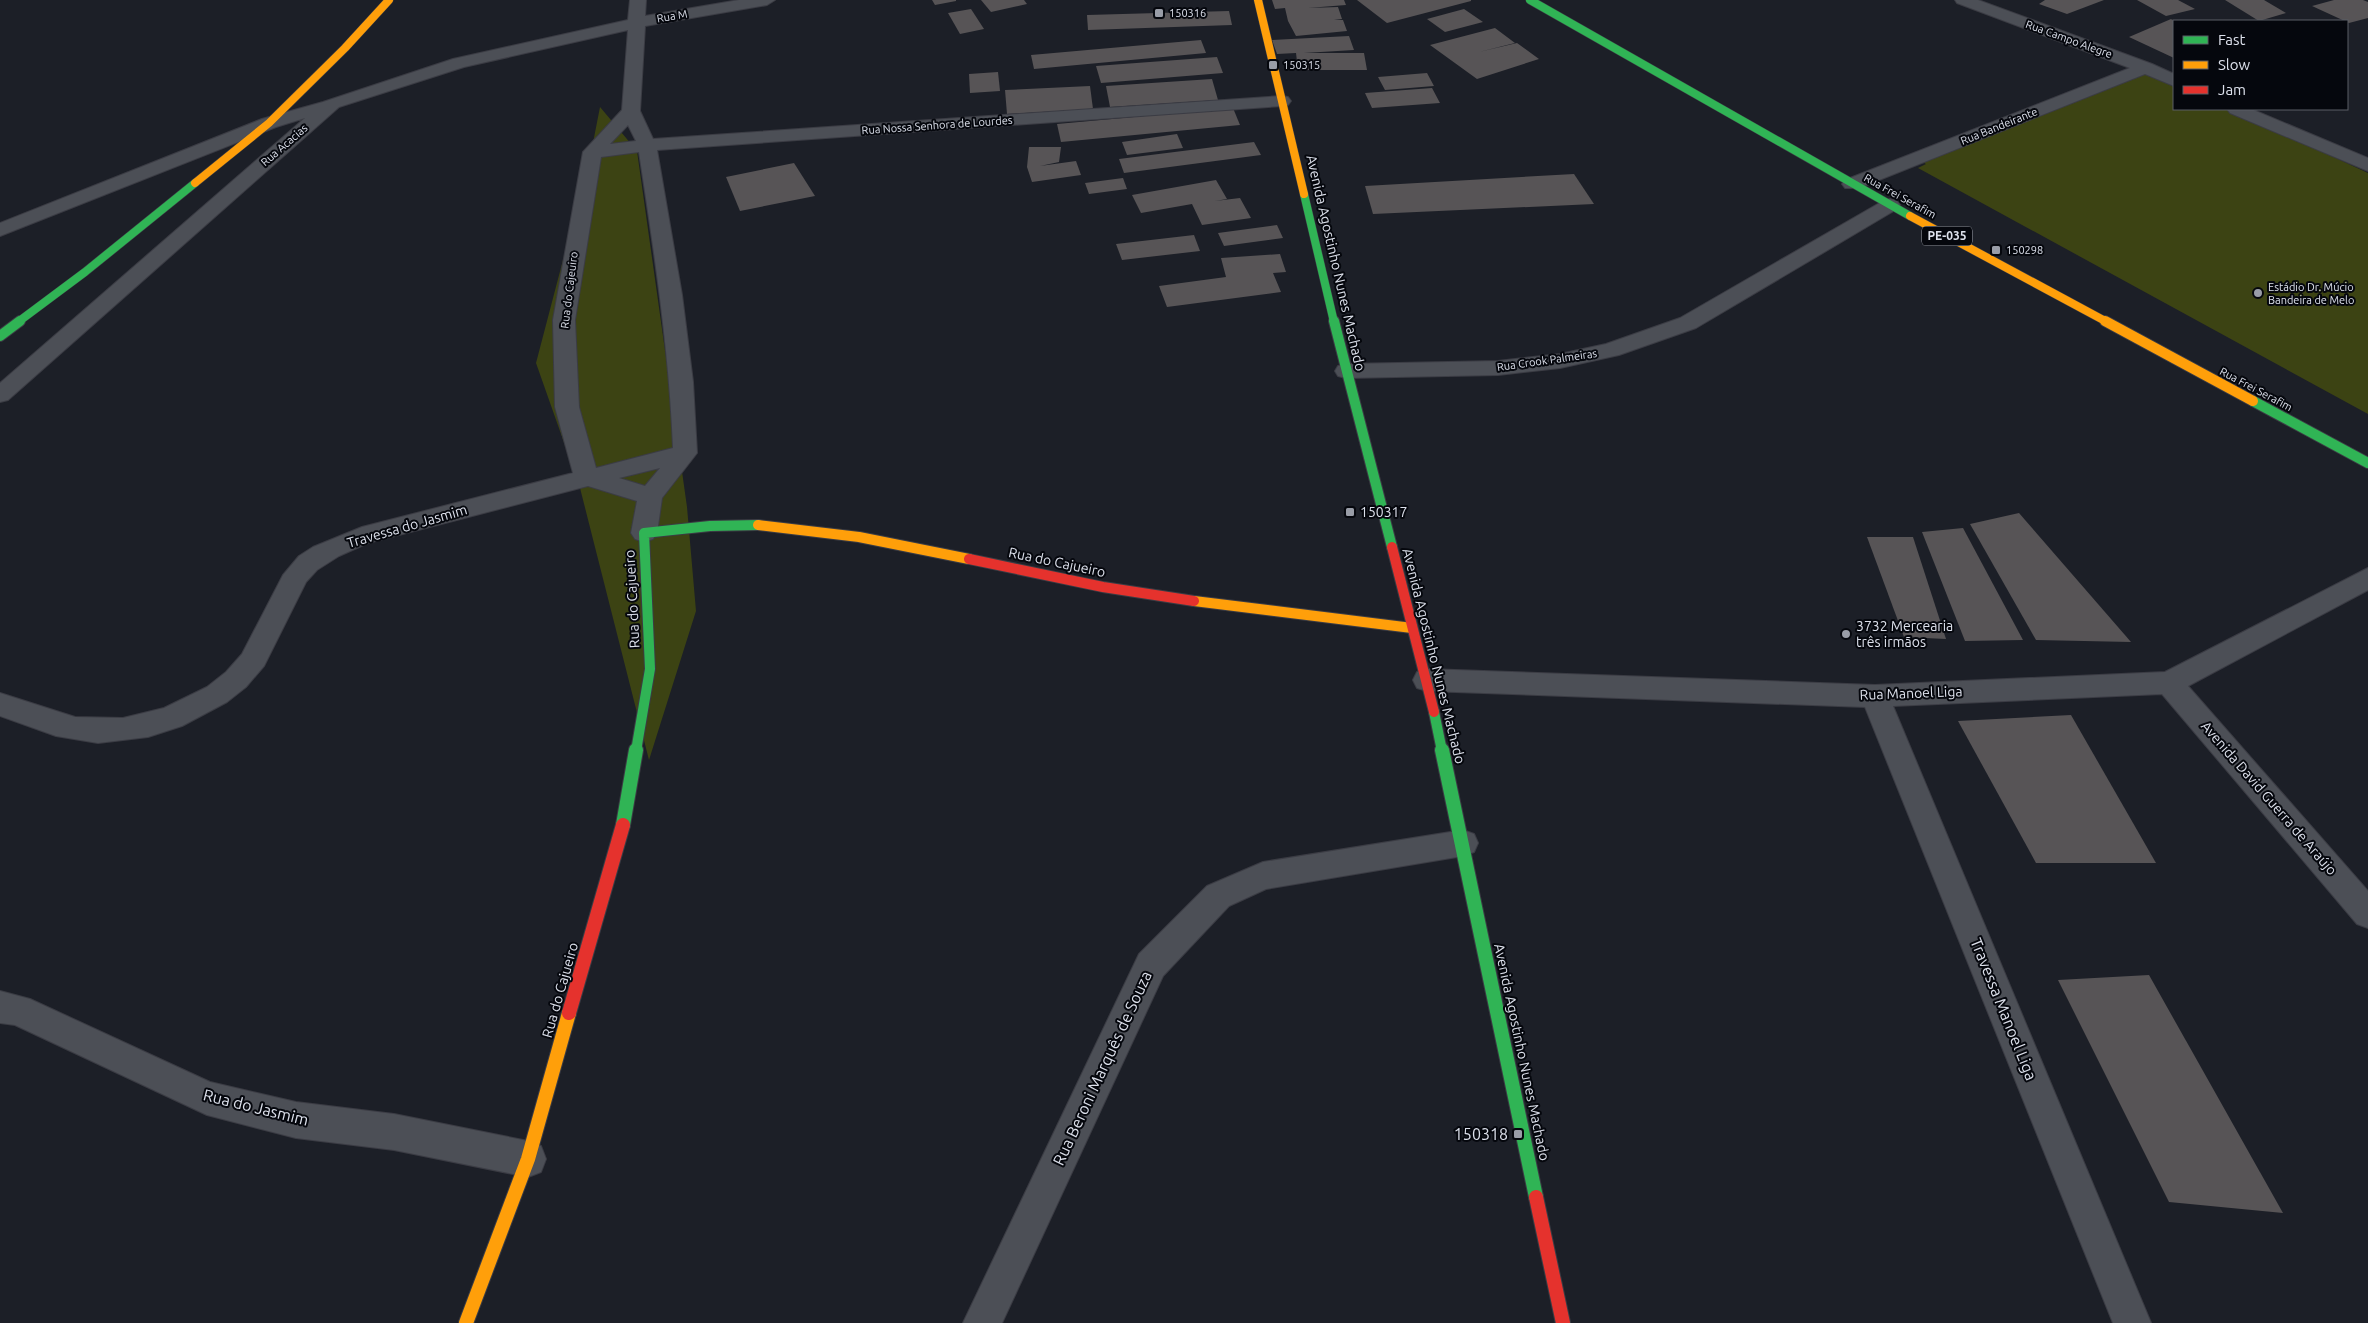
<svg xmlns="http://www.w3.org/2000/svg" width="2368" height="1323" viewBox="0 0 2368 1323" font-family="Ubuntu,sans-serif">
<rect width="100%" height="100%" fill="#1c1f27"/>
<g fill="#3c4313">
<polygon points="2136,68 2174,83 2174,109 2230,109 2368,173 2368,414 1918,168 1926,164 1911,156"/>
<polygon points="600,107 637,151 687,507 696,611 649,760 580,488 536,363 591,153"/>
</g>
<g fill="#575456">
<polygon points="932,0 956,0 956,1 935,5"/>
<polygon points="981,0 1024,0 1027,4 991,12"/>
<polygon points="1272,0 1344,0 1346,5 1308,8 1338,7 1342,19 1334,20 1343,20 1347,31 1296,36 1288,21 1285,8 1275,9"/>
<polygon points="1357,0 1471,0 1471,1 1387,23"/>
<polygon points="2045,0 2104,0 2067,14 2039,4"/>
<polygon points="2137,0 2178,0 2195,9 2166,16"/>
<polygon points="2225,0 2264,0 2286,13 2259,21"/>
<polygon points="2334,0 2363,0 2368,2 2368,18 2349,23 2312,6"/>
<polygon points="971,9 984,29 960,34 948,13"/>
<polygon points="1464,9 1483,22 1445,32 1427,19"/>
<polygon points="1229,11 1232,25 1088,30 1087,15"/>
<polygon points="2171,19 2174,21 2174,58 2129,37"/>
<polygon points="1495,28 1515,43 1479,52 1517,43 1539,59 1477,79 1430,45"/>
<polygon points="1349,36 1354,50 1304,53 1364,53 1367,70 1298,70 1296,53 1277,54 1272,40"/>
<polygon points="1201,40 1206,53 1034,69 1031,55"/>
<polygon points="1217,57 1223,73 1101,83 1096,66"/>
<polygon points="998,72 1000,91 970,93 969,74"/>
<polygon points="1427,73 1434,86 1385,90 1378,77"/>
<polygon points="1212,79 1218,100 1110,107 1106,86"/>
<polygon points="1090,86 1093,109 1007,114 1005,90"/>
<polygon points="1432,88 1440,103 1372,108 1365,93"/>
<polygon points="1233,108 1240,125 1061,142 1057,124"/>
<polygon points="1177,134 1183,148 1127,155 1122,142"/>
<polygon points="1254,142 1261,155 1124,173 1119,159"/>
<polygon points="1029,147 1061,147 1059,162 1040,166 1076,161 1081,175 1032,182 1027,167"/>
<polygon points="794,163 815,196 740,211 726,177"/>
<polygon points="1574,174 1594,204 1373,214 1365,186"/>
<polygon points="1123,178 1127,189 1089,194 1085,183"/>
<polygon points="1216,180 1227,199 1215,201 1240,198 1251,218 1202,225 1192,204 1141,213 1132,195"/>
<polygon points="1277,225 1283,238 1224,246 1218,233"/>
<polygon points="1194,235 1200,251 1122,260 1116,244"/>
<polygon points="1280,254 1286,272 1273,273 1281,292 1167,307 1159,286 1226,277 1221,258"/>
<polygon points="2019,513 2131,642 2036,640 1970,524"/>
<polygon points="1963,528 2023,640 1965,641 1922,532"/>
<polygon points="1867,537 1913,537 1946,639 1904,637"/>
<polygon points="2071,715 2156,863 2036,863 1958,721"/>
<polygon points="2149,975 2283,1213 2169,1202 2058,980"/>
</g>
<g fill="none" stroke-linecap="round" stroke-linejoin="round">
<defs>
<g id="street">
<path d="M630,0h16l-1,16 94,-16h36l-8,5 -122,21 -5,85 13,28 629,-43 6,1 3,4 -3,4 -6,1 -625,44 25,145 11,87 4,71 -35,45 -5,35 -4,6 -9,3 -9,-3 -4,-6 6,-32 -49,-15 -220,57 -29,13 -22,14 -11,12 -42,84 -18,21 -19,15 -45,24 -34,11 -50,6 -42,-7 -56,-20v-23l75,24 48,1 41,-10 43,-21 19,-15 16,-18 41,-79 16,-19 14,-9 49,-20 211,-54 -18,-66 -2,-87 30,-168 39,-42 6,-80 -164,37 -125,40 -331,293 -8,2v-19l305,-265 -29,9 -276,109v-13l262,-104 61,-17 130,-43 175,-39zM628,125l8,16 -26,3zM639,152c15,98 30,196 34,296l-77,20 -17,-61 -4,-87 26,-163zM660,468l-15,18 -26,-8z"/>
<polygon points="1955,0 1978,0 2152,64 2174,74 2174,86 2145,74 1859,188 1845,188 1842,184 1845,180 2130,68 1957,3"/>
<polygon points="2227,109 2251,109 2368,158 2368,171 2230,113"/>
<polygon points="1890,199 1897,201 1900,205 1897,209 1696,328 1619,355 1560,368 1498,375 1346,378 1338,376 1335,371 1338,366 1346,364 1498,361 1560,354 1606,344 1680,318 1883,201"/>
<polygon points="2368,568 2368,590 2188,686 2368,891 2368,928 2357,924 2162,694 1893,706 2151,1323 2113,1323 1865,707 1427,691 1417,688 1413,680 1417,672 1427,669 1875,685 2165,672"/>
<polygon points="1463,830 1474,834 1478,843 1474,852 1463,856 1266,889 1229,906 1163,976 1002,1323 963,1323 1139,954 1207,886 1263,862"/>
<polygon points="0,991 30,999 210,1082 296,1102 394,1114 528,1141 541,1146 546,1159 541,1172 528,1177 394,1150 296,1138 207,1115 15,1025 0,1023"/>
</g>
<g id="fast-far2">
<polyline points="1530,0 1910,216"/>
<polyline points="1304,194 1334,322"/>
<polyline points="18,322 85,272 195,183"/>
</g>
<g id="fast-far1">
<polyline points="1334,321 1392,547"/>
<polyline points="0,336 20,321"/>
<polyline points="2253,401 2368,463"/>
<polyline points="1434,712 1442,751"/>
<polyline points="636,751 650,669 644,533 710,526 758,525"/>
</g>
<g id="fast">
<polyline points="1442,750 1536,1197"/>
<polyline points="623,825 636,750"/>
</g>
<g id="slow-far2">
<polyline points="1258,0 1304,194"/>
<polyline points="195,183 269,123 345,48 389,0"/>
<polyline points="1910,216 2107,322"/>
</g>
<g id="slow-far1">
<polyline points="2105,321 2253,401"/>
<polyline points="758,525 859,537 969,559"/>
<polyline points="1194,601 1412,628"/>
</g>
<polyline id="slow" points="466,1323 528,1159 569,1013"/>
<g id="jam-far1">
<polyline points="1392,547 1434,712"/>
<polyline points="969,559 1103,587 1194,601"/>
</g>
<g id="jam">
<polyline points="569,1013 623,825"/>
<polyline points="1536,1197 1563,1323"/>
</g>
</defs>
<use href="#street" stroke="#3b3c44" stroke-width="2"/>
<use href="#fast-far2" stroke="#3b3c44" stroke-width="9"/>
<use href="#fast-far1" stroke="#3b3c44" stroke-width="12"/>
<use href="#fast" stroke="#3b3c44" stroke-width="16"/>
<use href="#slow-far2" stroke="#3b3c44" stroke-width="9"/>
<use href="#slow-far1" stroke="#3b3c44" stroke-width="12"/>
<use href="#slow" stroke="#3b3c44" stroke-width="16"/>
<use href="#jam-far1" stroke="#3b3c44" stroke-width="12"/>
<use href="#jam" stroke="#3b3c44" stroke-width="16"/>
<use href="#street" fill="#4c4f56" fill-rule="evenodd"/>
<use href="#fast-far2" stroke="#30b455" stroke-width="8"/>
<use href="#fast-far1" stroke="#30b455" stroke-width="10"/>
<use href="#fast" stroke="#30b455" stroke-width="14"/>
<use href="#slow-far2" stroke="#ff9f0a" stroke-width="8"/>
<use href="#slow-far1" stroke="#ff9f0a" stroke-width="10"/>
<use href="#slow" stroke="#ff9f0a" stroke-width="14"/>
<use href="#jam-far1" stroke="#e5322d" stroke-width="10"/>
<use href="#jam" stroke="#e5322d" stroke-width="14"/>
</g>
<g fill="#999da7" stroke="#05070d" stroke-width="2">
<rect x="1154" y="8" width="10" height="10" rx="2.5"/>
<rect x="1268" y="60" width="10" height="10" rx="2.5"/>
<rect x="1991" y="245" width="10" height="10" rx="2.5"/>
<circle cx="2258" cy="293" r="5"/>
<rect x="1345" y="507" width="10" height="10" rx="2.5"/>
<circle cx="1846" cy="634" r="5"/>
<rect x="1513" y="1129" width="10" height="10" rx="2.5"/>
</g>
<g text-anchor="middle" stroke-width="4" stroke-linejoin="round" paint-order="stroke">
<g font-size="11" fill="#dde1ec" stroke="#05070d" text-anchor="start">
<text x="1169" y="17">150316</text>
<text x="1283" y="69">150315</text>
<text x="2006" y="254">150298</text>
<text x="2268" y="291">Estádio Dr. Múcio<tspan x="2268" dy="13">Bandeira de Melo</tspan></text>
</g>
<g font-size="11" fill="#dde1ec" stroke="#05070d">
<text transform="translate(672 16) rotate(-10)" y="4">Rua M</text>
<text transform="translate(2069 39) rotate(20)" y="4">Rua Campo Alegre</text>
<text transform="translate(937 125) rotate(-4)" y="4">Rua Nossa Senhora de Lourdes</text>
<text transform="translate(1999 126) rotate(-22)" y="4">Rua Bandeirante</text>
<text transform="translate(284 145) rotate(-41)" y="4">Rua Acacias</text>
<text transform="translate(1900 196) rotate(29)" y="4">Rua Frei Serafim</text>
<text transform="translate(569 290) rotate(-83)" y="4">Rua do Cajeuiro</text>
<text transform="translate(1547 360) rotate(-8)" y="4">Rua Crook Palmeiras</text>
<text transform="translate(2256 389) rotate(28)" y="4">Rua Frei Serafim</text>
</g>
<rect fill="#05070d" stroke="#9ca0a9" stroke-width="1" x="1922" y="226.5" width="50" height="19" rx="4"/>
<g font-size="12" font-weight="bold" fill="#dde1ec">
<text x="1947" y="240">PE-035</text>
</g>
<g font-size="14" fill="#dde1ec" stroke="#05070d">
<text transform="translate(1336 263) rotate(77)" y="5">Avenida Agostinho Nunes Machado</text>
<text transform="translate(407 526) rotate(-16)" y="5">Travessa do Jasmim</text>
<text transform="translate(1057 562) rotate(12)" y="5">Rua do Cajueiro</text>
<text transform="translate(632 599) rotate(-93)" y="5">Rua do Cajueiro</text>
<text transform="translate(1434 656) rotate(76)" y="5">Avenida Agostinho Nunes Machado</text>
<text transform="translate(1911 693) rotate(-2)" y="5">Rua Manoel Liga</text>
<text transform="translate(2269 798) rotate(49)" y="5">Avenida David Guerra de Araújo</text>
<text transform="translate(560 990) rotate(-74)" y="5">Rua do Cajueiro</text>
<text transform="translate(1522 1052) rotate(78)" y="5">Avenida Agostinho Nunes Machado</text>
</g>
<g font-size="14" fill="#dde1ec" stroke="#05070d" text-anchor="start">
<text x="1360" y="517">150317</text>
<text x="1856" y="631">3732 Mercearia<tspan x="1856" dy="16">três irmãos</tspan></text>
</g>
<g font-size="16" fill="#dde1ec" stroke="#05070d">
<text transform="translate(2004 1009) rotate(68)" y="6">Travessa Manoel Liga</text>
<text transform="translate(1102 1068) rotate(-65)" y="6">Rua Beroni Marquês de Souza</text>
<text transform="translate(256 1107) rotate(14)" y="6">Rua do Jasmim</text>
</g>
<g font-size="16" fill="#dde1ec" stroke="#05070d" text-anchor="end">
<text x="1508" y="1140">150318</text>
</g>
</g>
<rect x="2173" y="20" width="175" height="90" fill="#05070d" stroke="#5b5e66"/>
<rect x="2183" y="36" width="25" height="8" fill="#30b455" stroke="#5b5e66"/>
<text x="2218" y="45" font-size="15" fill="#dde1ec">Fast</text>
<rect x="2183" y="61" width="25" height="8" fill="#ff9f0a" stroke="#5b5e66"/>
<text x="2218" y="70" font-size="15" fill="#dde1ec">Slow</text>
<rect x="2183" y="86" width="25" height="8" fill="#e5322d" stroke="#5b5e66"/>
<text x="2218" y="95" font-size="15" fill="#dde1ec">Jam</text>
</svg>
